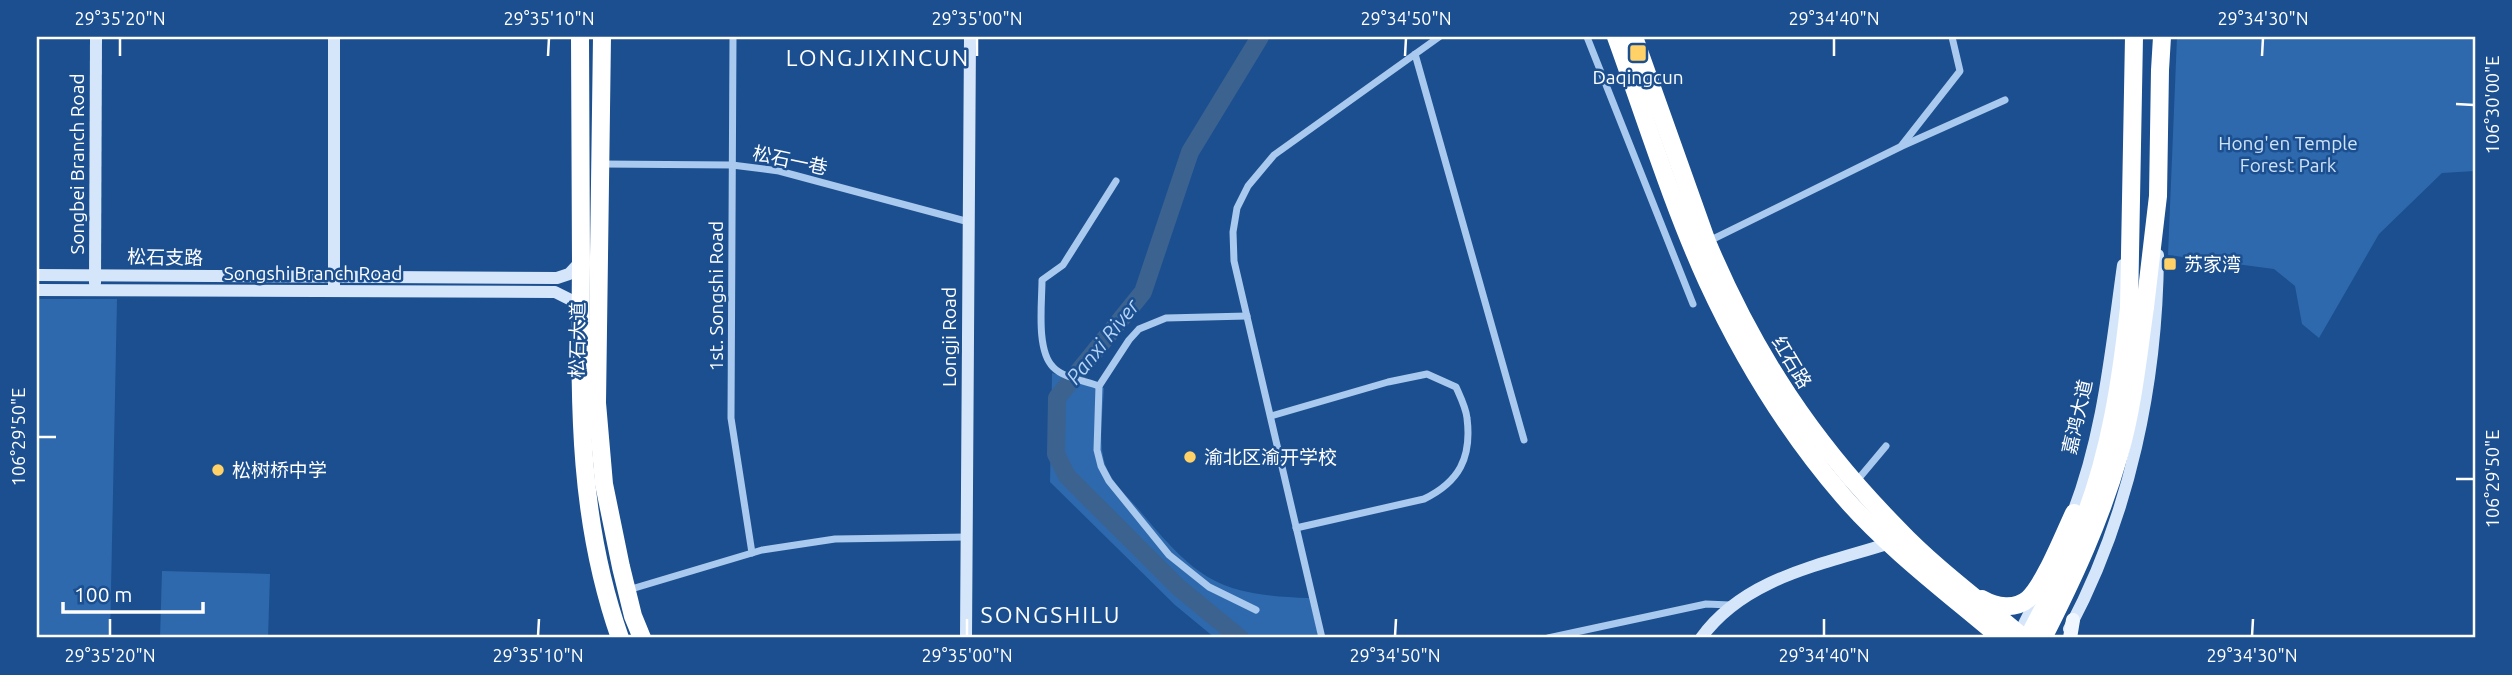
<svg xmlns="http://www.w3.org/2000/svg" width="2512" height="675" viewBox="0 0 2512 675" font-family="Ubuntu,'Noto Sans SC',sans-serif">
<rect width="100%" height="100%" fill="#1b4f8f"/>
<g fill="#2e69ad">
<polygon points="2177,37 2475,37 2475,171 2442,173 2379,234 2319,338 2302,324 2295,286 2274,269 2168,255"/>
<polygon points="37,299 117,299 110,638 37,638"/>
<path d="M1052,373l52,15c-1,24 -6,53 1,76 6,18 23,33 35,47 58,69 78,84 169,87l10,40h-104l-40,-33 -125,-123z"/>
<polygon points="162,571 270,574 268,638 160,638"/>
</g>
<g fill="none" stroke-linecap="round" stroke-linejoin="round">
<polyline stroke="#3c6290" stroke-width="18" points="1240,638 1178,587 1067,476 1056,454 1057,398 1143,292 1190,152 1260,37"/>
<g stroke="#a9c9ee" stroke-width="7">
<polyline points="733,37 731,418 752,553"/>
<polyline points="1587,37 1693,304"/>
<polyline points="1415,54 1524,440"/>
<polyline points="1902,145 1960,71 1952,37"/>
<polyline points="601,164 732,165 779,171 969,222"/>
<polyline points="1709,241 1902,146 2005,100"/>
<polyline points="1247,316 1166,318 1139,329 1129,340 1099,386 1097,450 1101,466 1109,481 1169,555 1209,587 1256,610"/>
<path d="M1099,386c-13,-5 -36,-8 -46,-19 -17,-17 -11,-64 -11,-87l21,-15 53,-84"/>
<path d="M1271,416l117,-34 39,-8 29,13c4,9 10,21 11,31 5,40 -8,64 -43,81l-128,29"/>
<polyline points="1855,483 1886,446"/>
<polyline points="628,590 762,550 835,539 967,537"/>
<polyline points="1322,638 1234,261 1233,232 1237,208 1248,186 1274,155 1439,37"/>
<polyline points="1548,638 1706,604 1730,605"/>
</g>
<g stroke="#d6e6fa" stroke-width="12">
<polyline points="334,37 334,286"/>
<polyline points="37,275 557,278 569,274 581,261"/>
<polyline points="95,283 96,37"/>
<polyline points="37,290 555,292 571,300 580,313"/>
<path d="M2070,520c33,-81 41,-170 53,-255"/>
<path d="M2069,629c61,-115 88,-245 89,-374"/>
<polyline points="966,638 970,37"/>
<path d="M1701,638c44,-61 121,-73 189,-95"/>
<polyline points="2017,638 2040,592"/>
</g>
<polyline stroke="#f0f6ff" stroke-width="14" points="2070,638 2073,620"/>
<g stroke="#fff" stroke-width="18">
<path d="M580,37c0,76 1,152 1,228 -1,130 -5,248 39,373"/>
<polyline points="602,37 597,403 604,484 621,567 633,616 642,638"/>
<path d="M1616,37c29,80 56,167 91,244 36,78 80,150 136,215 46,53 105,97 158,142"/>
<path d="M1634,37l73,205c47,112 106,201 191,287 36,38 81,71 121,105"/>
<polyline points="2145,307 2158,196 2160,70 2162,37"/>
<polyline points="2129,308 2134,37"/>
<path d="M1982,599c14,8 33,11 46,0 16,-14 36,-65 46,-86"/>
</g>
<g stroke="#fff" stroke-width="18">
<path d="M2028,638c20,-38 40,-76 55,-116 27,-68 38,-142 46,-214"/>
<path d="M2043,638c30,-59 58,-119 76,-183 14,-48 19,-99 26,-148"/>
</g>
</g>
<path fill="none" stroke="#fff" stroke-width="2.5" d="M120,56v-18M548,56l1,-18M977,56v-18M1405,56l1,-18M1834,56v-18M2262,56l1,-18M2456,104l18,1M38,437h18M2456,479h18M110,636v-17M538,636l1,-17M967,636v-17M1395,636l1,-17M1824,636v-17M2252,636l1,-17"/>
<g fill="#ffd166" stroke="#1b4f8f" stroke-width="2.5">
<rect x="1629" y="44" width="18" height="18" rx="3.5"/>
<rect x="2163" y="257" width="14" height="14" rx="3.5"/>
<circle cx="1190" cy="457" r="7"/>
<circle cx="218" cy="470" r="7"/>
</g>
<g text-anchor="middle" stroke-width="5" stroke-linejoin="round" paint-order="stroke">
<g font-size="19" fill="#fff" stroke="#1b4f8f" text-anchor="start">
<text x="1638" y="84" text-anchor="middle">Daqingcun</text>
<text x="2184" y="271">苏家湾</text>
<text x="1204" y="464">渝北区渝开学校</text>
<text x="232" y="477">松树桥中学</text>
</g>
<g font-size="19" fill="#cfe3fa" stroke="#1b4f8f">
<text x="2288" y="150">Hong'en Temple<tspan x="2288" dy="22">Forest Park</tspan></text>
</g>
<g font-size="19" fill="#fff" stroke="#1b4f8f">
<text transform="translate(790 160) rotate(12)" y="7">松石一巷</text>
<text transform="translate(77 164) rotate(-90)" y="7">Songbei Branch Road</text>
<text transform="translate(165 257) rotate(1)" y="7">松石支路</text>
<text x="313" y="280">Songshi Branch Road</text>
<text transform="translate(716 296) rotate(-90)" y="7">1st. Songshi Road</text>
<text transform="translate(949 337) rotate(-90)" y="7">Longji Road</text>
<text transform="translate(577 340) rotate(-89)" y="7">松石大道</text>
<text transform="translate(1792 362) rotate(59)" y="7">红石路</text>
<text transform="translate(2077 417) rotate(-77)" y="7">嘉鸿大道</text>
</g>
<g font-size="21" font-style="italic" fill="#b5d3f5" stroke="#1b4f8f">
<text transform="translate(1103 342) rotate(-51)" y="7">Panxi River</text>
</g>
<g font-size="23" letter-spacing="2" fill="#fff" stroke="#1b4f8f">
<text x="878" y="66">LONGJIXINCUN</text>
<text x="1051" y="623">SONGSHILU</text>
</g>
</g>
<rect width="2512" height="675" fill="none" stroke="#1b4f8f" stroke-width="77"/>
<path d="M63 602v10h140v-10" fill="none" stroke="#ffffff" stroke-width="3.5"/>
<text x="74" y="602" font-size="21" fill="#ffffff" stroke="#1b4f8f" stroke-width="5" paint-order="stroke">100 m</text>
<rect x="38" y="38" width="2436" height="598" fill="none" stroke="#fff" stroke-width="2.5"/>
<g font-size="18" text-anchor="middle" fill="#fff">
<text x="120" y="25">29°35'20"N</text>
<text x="549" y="25">29°35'10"N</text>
<text x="977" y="25">29°35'00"N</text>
<text x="1406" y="25">29°34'50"N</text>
<text x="1834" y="25">29°34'40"N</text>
<text x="2263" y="25">29°34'30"N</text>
<text transform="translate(2493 105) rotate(-90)" y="6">106°30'00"E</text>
<text transform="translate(19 437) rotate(-90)" y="6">106°29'50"E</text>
<text transform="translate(2493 479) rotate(-90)" y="6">106°29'50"E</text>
<text x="110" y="662">29°35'20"N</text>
<text x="538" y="662">29°35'10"N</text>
<text x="967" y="662">29°35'00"N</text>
<text x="1395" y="662">29°34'50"N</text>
<text x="1824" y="662">29°34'40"N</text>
<text x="2252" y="662">29°34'30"N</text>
</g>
</svg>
